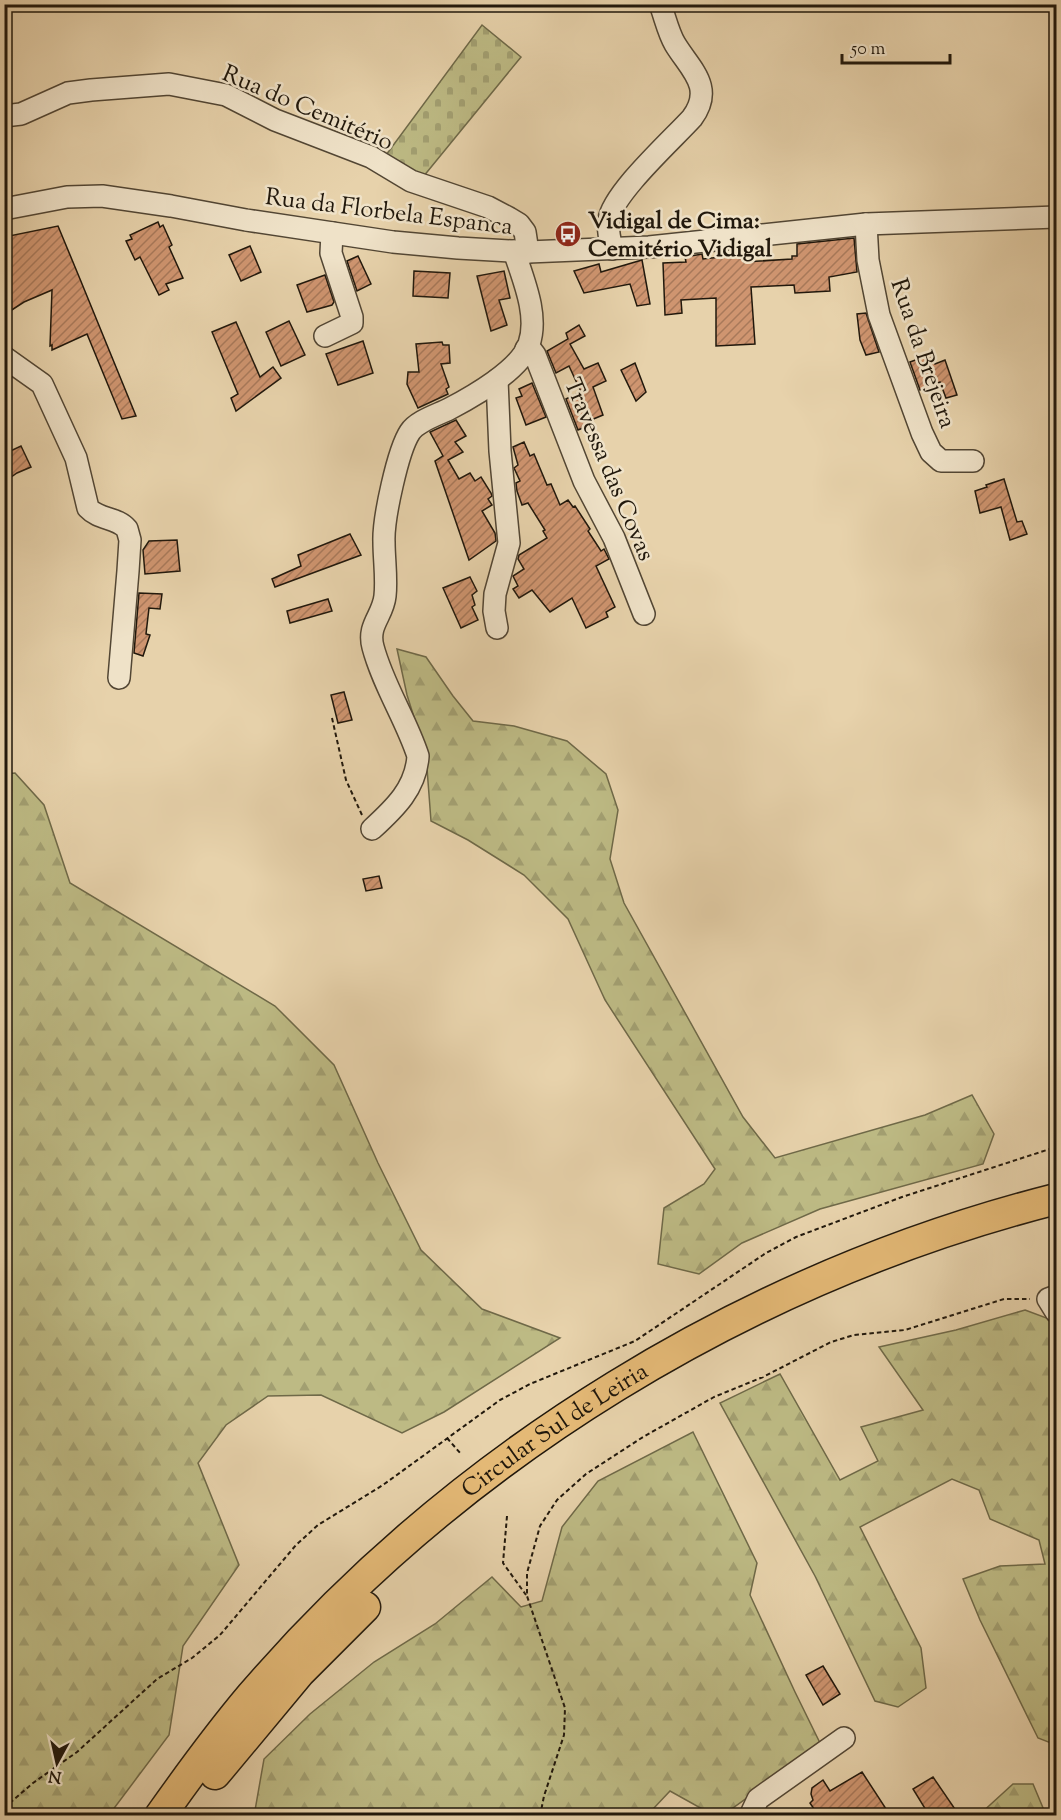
<svg xmlns="http://www.w3.org/2000/svg" width="1061" height="1820" viewBox="0 0 1061 1820" font-family="'Sorts Mill Goudy',serif">
<defs>
<pattern id="forest-firs" width="22" height="20" patternUnits="userSpaceOnUse" patternTransform="scale(1.5)"><rect width="22" height="20" fill="#bdba84"/><path d="M5 1l3.5 6h-7zM16 11l3.5 6h-7z" fill="#a29f71"/></pattern>
<pattern id="cemetery-stones" width="16" height="16" patternUnits="userSpaceOnUse" patternTransform="scale(1.5)"><rect width="16" height="16" fill="#bdba84"/><path d="M2 7V4a2 2 0 0 1 4 0v3zM10 15v-3a2 2 0 0 1 4 0v3z" fill="#a29f71"/></pattern>
<pattern id="building-hatch" width="6" height="6" patternUnits="userSpaceOnUse" patternTransform="scale(1.5)"><rect width="6" height="6" fill="#cf9570"/><path d="M-1 1l2-2M0 6l6-6M5 7l2-2" fill="none" stroke="#a8795a"/></pattern>
</defs>
<rect width="100%" height="100%" fill="#e7d2ab"/>
<filter id="stains"><feTurbulence type="fractalNoise" baseFrequency=".00333" numOctaves="4"/><feColorMatrix values="0 0 0 0 .2 0 0 0 0 .09 0 0 0 0 .02 0 0 0 .5 -.17"/></filter>
<radialGradient id="worn" r=".72"><stop offset=".6" stop-color="#630" stop-opacity="0"/><stop offset="1" stop-color="#630" stop-opacity=".3"/></radialGradient>
<g fill="url(#forest-firs)" stroke="#6f6948" stroke-width="1.5">
<polygon points="397,649 426,657 453,696 473,721 514,726 567,741 606,774 618,810 610,859 624,903 743,1117 775,1158 925,1115 972,1095 994,1134 983,1164 820,1209 742,1243 699,1274 658,1264 664,1208 704,1184 715,1169 605,1000 568,919 524,875 468,840 431,821 426,755 407,695"/>
<polygon points="15,773 44,805 70,883 275,1006 334,1065 378,1163 421,1250 482,1309 560,1338 444,1412 402,1433 321,1395 268,1396 226,1425 198,1463 239,1565 183,1646 169,1735 109,1815 5,1815 4,774"/>
<polygon points="1025,1310 1052,1320 1056,1326 1056,1745 1038,1738 980,1620 963,1579 1000,1566 1045,1564 1039,1540 990,1519 979,1490 952,1479 860,1527 921,1648 926,1688 898,1707 875,1701 815,1576 720,1403 780,1374 840,1480 878,1461 861,1427 923,1410 879,1347 956,1330"/>
<polygon points="693,1432 757,1563 750,1595 795,1692 821,1745 723,1815 713,1815 670,1791 653,1809 657,1815 254,1816 264,1759 310,1714 374,1662 435,1624 492,1577 521,1607 542,1601 562,1527 598,1481"/>
<polygon points="1013,1784 1033,1784 1046,1815 979,1815"/>
</g>
<polygon fill="url(#cemetery-stones)" stroke="#6f6948" stroke-width="1.5" points="482,25 521,57 423,177 386,155"/>
<g fill="url(#building-hatch)" stroke="#21180c" stroke-width="1.5">
<polygon points="158,222 160,227 163,225 172,245 169,247 183,278 166,284 169,290 159,295 140,257 135,260 126,241 132,239 130,235"/>
<polygon points="58,226 80,279 136,416 122,419 87,334 52,350 52,345 50,346 52,290 24,302 4,315 4,242 10,241 9,236"/>
<polygon points="854,238 857,272 829,277 830,291 795,293 794,285 751,287 755,344 716,346 716,298 681,300 682,313 665,315 663,263 686,262 685,257 702,254 703,259 730,256 744,258 744,262 792,259 792,256 797,256 797,244"/>
<polygon points="250,246 261,272 241,281 229,255"/>
<polygon points="358,256 371,284 357,291 347,261"/>
<polygon points="642,260 650,304 637,306 630,284 584,293 574,271 599,264 601,272"/>
<polygon points="414,271 450,273 448,298 413,296"/>
<polygon points="504,271 510,298 499,300 507,325 491,331 477,276"/>
<polygon points="325,275 334,302 332,305 307,312 297,285"/>
<polygon points="866,313 879,352 866,355 860,340 857,314"/>
<polygon points="289,321 305,355 281,366 266,332"/>
<polygon points="236,322 260,377 273,367 281,378 236,411 231,398 238,394 212,332"/>
<polygon points="579,325 585,336 570,344 584,369 598,363 606,381 593,387 603,415 591,420 593,424 578,430 566,399 581,392 569,366 556,373 547,351 568,339 566,333"/>
<polygon points="363,341 373,373 338,385 326,354"/>
<polygon points="442,342 443,345 449,345 450,363 441,364 449,387 446,389 448,394 418,408 407,384 408,372 419,372 416,344"/>
<polygon points="932,354 935,364 945,360 957,395 946,398 940,382 920,390 910,362"/>
<polygon points="635,363 646,392 636,401 621,370"/>
<polygon points="532,383 546,417 526,425 516,398 522,396 519,389"/>
<polygon points="456,420 466,436 455,442 463,452 448,460 459,479 470,473 475,481 481,477 491,493 492,496 488,499 492,505 482,511 495,533 496,541 469,560 435,461 443,456 430,432"/>
<polygon points="524,442 530,456 534,454 547,485 551,484 560,505 568,500 573,507 575,506 590,529 588,531 601,551 604,549 609,559 596,566 615,607 606,612 608,617 586,628 572,598 550,612 532,590 519,598 513,589 518,586 513,576 524,569 518,559 519,555 547,538 543,531 545,530 528,503 522,505 517,491 516,483 520,481 514,468 518,465 513,447"/>
<polygon points="21,446 31,467 17,473 4,482 4,454"/>
<polygon points="1004,479 1017,522 1022,521 1027,534 1010,540 1001,507 980,513 975,491 987,487 986,485"/>
<polygon points="350,534 361,555 275,587 272,579 301,566 298,555"/>
<polygon points="177,540 180,571 145,574 143,550 149,541"/>
<polygon points="470,577 477,591 472,595 475,605 472,607 478,620 461,628 443,588"/>
<polygon points="139,593 162,594 160,609 149,608 146,634 150,635 143,656 134,653"/>
<polygon points="328,599 332,611 290,623 287,611"/>
<polygon points="344,692 352,720 338,723 331,695"/>
<polygon points="379,876 382,888 366,891 363,879"/>
<polygon points="823,1666 840,1694 823,1705 806,1675"/>
<polygon points="862,1772 890,1815 818,1815 810,1803 813,1800 811,1794 812,1788 823,1780 830,1791"/>
<polygon points="933,1777 959,1815 929,1815 913,1789"/>
</g>
<g fill="none" stroke-linecap="round" stroke-linejoin="round">
<defs>
<g id="minor">
<polyline points="4,116 21,114 68,93 91,90 169,84 226,95 275,120 371,157 411,181 488,207 509,218 519,224 525,232 528,252"/>
<polyline points="4,209 67,197 102,196 171,206 246,220 393,242 458,248 528,252 649,247 866,224 1056,217"/>
<polyline points="866,224 868,260 879,315 922,433 931,452 941,461 973,461"/>
<path d="M612,249c-2,-9 -5,-20 -3,-29 3,-26 64,-81 83,-102 23,-31 -2,-49 -17,-74 -7,-12 -10,-27 -15,-40"/>
<polyline points="325,336 352,323 352,317 331,253 332,233"/>
<polyline points="526,349 532,351 535,355 584,481 614,538 644,614"/>
<path d="M4,357l38,27 34,74 12,50c11,12 29,9 39,21l3,11 -2,31 -9,107"/>
<polyline points="497,380 500,451 509,543 495,594 494,611 497,628"/>
<path d="M372,829c23,-21 44,-41 46,-73 -12,-37 -35,-71 -45,-109 -6,-22 10,-31 12,-51 2,-18 -1,-36 -1,-54 -1,-23 14,-92 26,-110 7,-11 27,-17 39,-23 23,-12 71,-39 80,-65 10,-29 -6,-65 -15,-93"/>
<polyline points="1056,1296 1048,1299 1056,1312"/>
<polyline points="750,1816 758,1799 844,1738"/>
</g>
<g id="highway">
<polyline points="215,1774 300,1672 365,1607"/>
<path id="s1" d="M160,1816c29,-41 59,-82 91,-120 207,-242 498,-419 805,-497"/>
</g>
</defs>
<use href="#minor" stroke="#524634" stroke-width="24"/>
<use href="#highway" stroke="#21180c" stroke-width="33"/>
<g stroke="#21180c" stroke-width="2" stroke-dasharray="4.5 3" stroke-linecap="butt">
<polyline points="332,718 346,780 362,815"/>
<polyline points="447,1438 461,1454"/>
<polyline points="507,1516 503,1563 526,1595"/>
<polyline points="4,1808 33,1783 77,1752 157,1679 192,1658 220,1635 296,1545 318,1525 383,1485 500,1400 530,1384 635,1341 766,1253 796,1237 902,1197 1056,1147"/>
<polyline points="540,1816 544,1796 564,1735 565,1708 527,1596 527,1573 540,1526 557,1500 586,1474 643,1437 714,1397 763,1377 831,1342 854,1335 905,1330 1004,1299 1030,1299"/>
</g>
<use href="#minor" stroke="#efe2c8" stroke-width="21"/>
<use href="#highway" stroke="#e4b976" stroke-width="30"/>
</g>
<defs>
<symbol id="bus-disc" viewBox="-11 -11 22 22"><circle r="9.5" fill="#8f2418" stroke="#efe2c8"/><path d="M-5-6H5V4H4V6H2V4H-2V6H-4V4H-5ZM-3.5-4V0h7V-4ZM-3.5 1.2v1.5H-2V1.2ZM2 1.2v1.5H3.5V1.2Z" fill="#fff"/></symbol>
</defs>
<g fill-rule="evenodd">
<use href="#bus-disc" x="553" y="219" width="30" height="30"/>
</g>
<g text-anchor="middle" stroke-width="5" stroke-linejoin="round" paint-order="stroke">
<g font-size="24" fill="#21180c" stroke="#efe2c8">
<text transform="translate(308 107) rotate(23)" y="8">Rua do Cemitério</text>
<text transform="translate(389 211) rotate(7)" y="8">Rua da Florbela Espanca</text>
<text transform="translate(924 353) rotate(71)" y="8">Rua da Brejeira</text>
<text transform="translate(610 469) rotate(67)" y="8">Travessa das Covas</text>
<text dy="8" stroke="none"><textPath href="#s1" startOffset="556">Circular Sul de Leiria</textPath></text>
</g>
<g font-size="24" font-weight="bold" fill="#21180c" stroke="#efe2c8" text-anchor="start">
<text x="588" y="228">Vidigal de Cima:<tspan x="588" dy="28">Cemitério Vidigal</tspan></text>
</g>
</g>
<rect width="1061" height="1820" fill="none" stroke="#e7d2ab" stroke-width="24"/>
<rect x="6" y="6" width="1049" height="1808" fill="none" stroke="#21180c" stroke-width="3"/>
<rect x="12" y="12" width="1037" height="1796" fill="none" stroke="#21180c" stroke-width="1.5"/>
<g transform="translate(57 1763) rotate(188)" stroke="#efe2c8" stroke-width="4.5" paint-order="stroke">
<path d="M0-4.5L10 22L0 15L-10 22Z" fill="#21180c"/>
<text y="-9" font-size="16" font-weight="bold" text-anchor="middle" fill="#21180c">N</text>
</g>
<path d="M842 54v9h108v-9" fill="none" stroke="#21180c" stroke-width="3"/>
<text x="851" y="54" font-size="18" fill="#21180c" stroke="#efe2c8" stroke-width="4.5" paint-order="stroke">50 m</text>
<rect width="100%" height="100%" filter="url(#stains)"/>
<rect width="100%" height="100%" fill="url(#worn)"/>
</svg>
